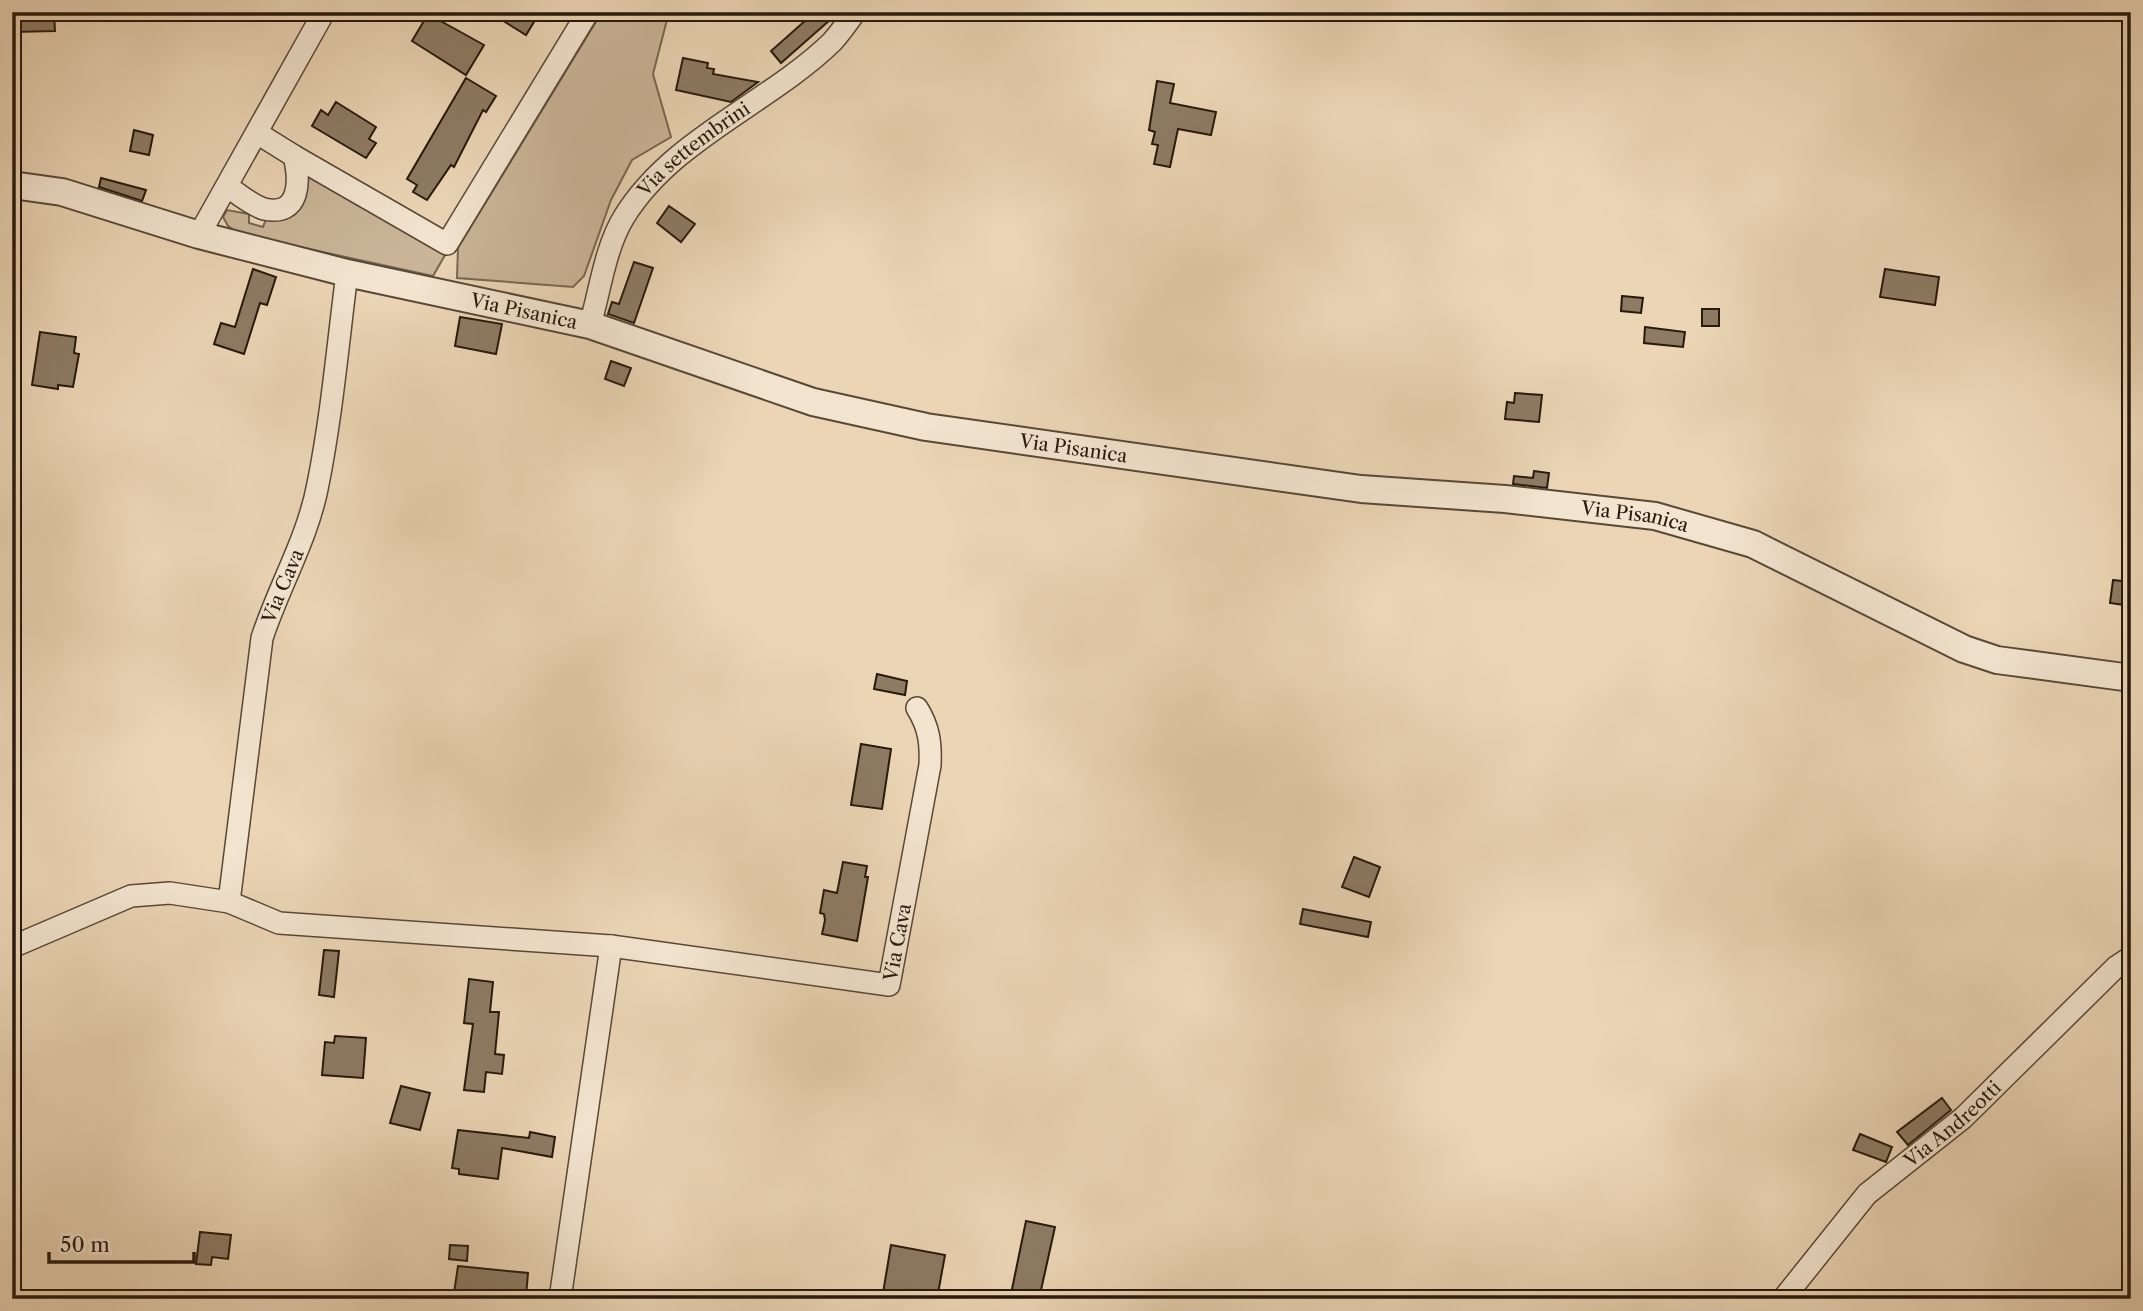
<svg xmlns="http://www.w3.org/2000/svg" width="2143" height="1311" viewBox="0 0 2143 1311" font-family="'Libre Caslon Text',serif">
<rect width="100%" height="100%" fill="#ebd5b5"/>
<filter id="stains"><feTurbulence type="fractalNoise" baseFrequency=".00286" numOctaves="4"/><feColorMatrix values="0 0 0 0 .2 0 0 0 0 .09 0 0 0 0 .02 0 0 0 .5 -.17"/></filter>
<radialGradient id="worn" r=".72"><stop offset=".6" stop-color="#630" stop-opacity="0"/><stop offset="1" stop-color="#630" stop-opacity=".3"/></radialGradient>
<g fill="#cab598" stroke="#786752" stroke-width="2">
<polygon points="602,12 669,12 653,74 671,137 632,160 611,200 584,276 573,287 457,278 458,248"/>
<polygon points="309,177 445,255 433,276 240,234 228,226 223,217 227,210 249,214 249,223 263,227 266,219 303,199"/>
</g>
<g fill="#8d7b64" stroke="#27190d" stroke-width="2">
<polygon points="12,12 54,12 55,31 12,32"/>
<polygon points="489,12 540,12 526,35"/>
<polygon points="815,12 839,12 781,63 771,51"/>
<polygon points="428,14 484,45 466,75 412,41"/>
<polygon points="683,58 708,63 707,68 714,69 713,74 758,82 731,102 676,90"/>
<polygon points="466,78 496,96 486,112 483,110 454,167 451,165 427,200 413,192 417,185 407,179"/>
<polygon points="1157,81 1174,84 1170,103 1216,112 1211,135 1178,129 1170,167 1154,164 1158,145 1152,144 1155,132 1149,130"/>
<polygon points="336,102 376,127 369,139 376,143 366,158 312,126 321,110 328,115"/>
<polygon points="134,130 153,135 149,155 130,151"/>
<polygon points="101,178 146,190 142,201 99,187"/>
<polygon points="669,206 695,224 681,242 657,223"/>
<polygon points="634,262 653,268 634,323 608,314 612,302 619,304"/>
<polygon points="253,269 276,277 267,305 260,303 244,354 214,344 221,323 235,327"/>
<polygon points="1885,269 1939,277 1935,305 1880,297"/>
<polygon points="1622,296 1643,298 1641,313 1621,311"/>
<rect x="1702" y="309" width="17" height="17"/>
<polygon points="460,317 502,324 496,354 455,346"/>
<polygon points="1645,327 1685,332 1683,347 1644,343"/>
<polygon points="40,332 76,337 74,353 79,354 73,387 58,385 58,389 32,385"/>
<polygon points="611,361 631,368 624,386 605,379"/>
<polygon points="1515,393 1542,395 1539,422 1505,419 1507,402 1514,403"/>
<polygon points="1534,471 1549,473 1547,488 1513,484 1514,476 1533,478"/>
<polygon points="2113,580 2131,582 2131,606 2110,603"/>
<polygon points="877,674 907,681 905,695 874,689"/>
<polygon points="861,744 891,749 882,809 851,805"/>
<polygon points="1354,857 1380,867 1369,897 1342,887"/>
<polygon points="843,862 867,866 865,877 868,877 857,941 822,934 825,920 824,914 820,913 824,890 837,893"/>
<polygon points="1303,909 1371,922 1368,937 1300,924"/>
<polygon points="324,950 339,951 334,997 319,995"/>
<polygon points="469,979 493,982 490,1012 499,1012 495,1054 504,1055 502,1074 486,1072 484,1092 464,1090 473,1024 464,1023"/>
<polygon points="335,1036 366,1038 363,1078 322,1075 325,1042 334,1043"/>
<polygon points="401,1086 430,1093 420,1130 390,1123"/>
<polygon points="1942,1098 1951,1110 1908,1145 1897,1132"/>
<polygon points="458,1130 529,1138 530,1132 555,1137 552,1157 502,1148 498,1179 459,1174 459,1169 452,1168"/>
<polygon points="1860,1134 1892,1147 1886,1162 1853,1150"/>
<polygon points="1026,1221 1055,1227 1039,1299 1010,1299"/>
<polygon points="200,1232 231,1235 228,1259 212,1257 211,1265 196,1264"/>
<polygon points="450,1245 468,1246 467,1261 449,1259"/>
<polygon points="891,1245 945,1255 937,1299 882,1299"/>
<polygon points="458,1266 528,1273 526,1296 480,1291 478,1298 454,1293"/>
</g>
<g fill="none" stroke-linecap="round" stroke-linejoin="round">
<defs>
<g id="minor">
<polyline points="294,156 447,244 588,12"/>
<path d="M227,186c11,8 24,19 37,23 37,8 36,-29 30,-53l-37,-23"/>
<polyline points="199,235 324,12"/>
<path id="s1" d="M590,325c10,-34 15,-77 34,-108 48,-78 144,-113 208,-175 8,-9 16,-20 23,-30"/>
<path id="s2" d="M229,902l33,-264c17,-52 46,-100 56,-154 14,-70 20,-141 29,-211"/>
<polyline points="12,947 131,896 170,893 229,902 279,923 611,946"/>
<path id="s3" d="M560,1299l51,-353 278,39 41,-220c1,-22 -1,-38 -13,-57"/>
<path id="s4" d="M1783,1299l84,-105 96,-76 153,-151 15,-10"/>
</g>
<g id="tertiary">
<path id="s5" d="M12,185l50,7 137,43 148,38 243,52 223,77 113,25 435,62 144,10 150,17 98,28 211,105 33,11 134,18"/>
</g>
</defs>
<use href="#minor" stroke="#584837" stroke-width="24"/>
<use href="#tertiary" stroke="#584837" stroke-width="30"/>
<use href="#minor" stroke="#f2e4cf" stroke-width="21"/>
<use href="#tertiary" stroke="#f2e4cf" stroke-width="26"/>
</g>
<g text-anchor="middle" stroke-width="6" stroke-linejoin="round" paint-order="stroke">
<g font-size="19" fill="#27190d" stroke="#f2e4cf">
<text dy="7" stroke="none"><textPath href="#s1" startOffset="212">Via settembrini</textPath></text>
<text dy="7" stroke="none"><textPath href="#s5" startOffset="528">Via Pisanica</textPath></text>
<text dy="7" stroke="none"><textPath href="#s5" startOffset="1096">Via Pisanica</textPath></text>
<text dy="7" stroke="none"><textPath href="#s5" startOffset="1662">Via Pisanica</textPath></text>
<text dy="7" stroke="none"><textPath href="#s2" startOffset="322">Via Cava</textPath></text>
<text dy="7" stroke="none"><textPath href="#s3" startOffset="681">Via Cava</textPath></text>
<text dy="7" stroke="none"><textPath href="#s4" startOffset="245">Via Andreotti</textPath></text>
</g>
</g>
<rect width="2143" height="1311" fill="none" stroke="#ebd5b5" stroke-width="42"/>
<rect x="14" y="14" width="2115" height="1283" fill="none" stroke="#27190d" stroke-width="3.5"/>
<rect x="21" y="21" width="2101" height="1269" fill="none" stroke="#27190d" stroke-width="2"/>
<path d="M49 1252v10h145v-10" fill="none" stroke="#27190d" stroke-width="3.5"/>
<text x="60" y="1252" font-size="21" fill="#27190d" stroke="#f2e4cf" stroke-width="5" paint-order="stroke">50 m</text>
<rect width="100%" height="100%" filter="url(#stains)"/>
<rect width="100%" height="100%" fill="url(#worn)"/>
</svg>
